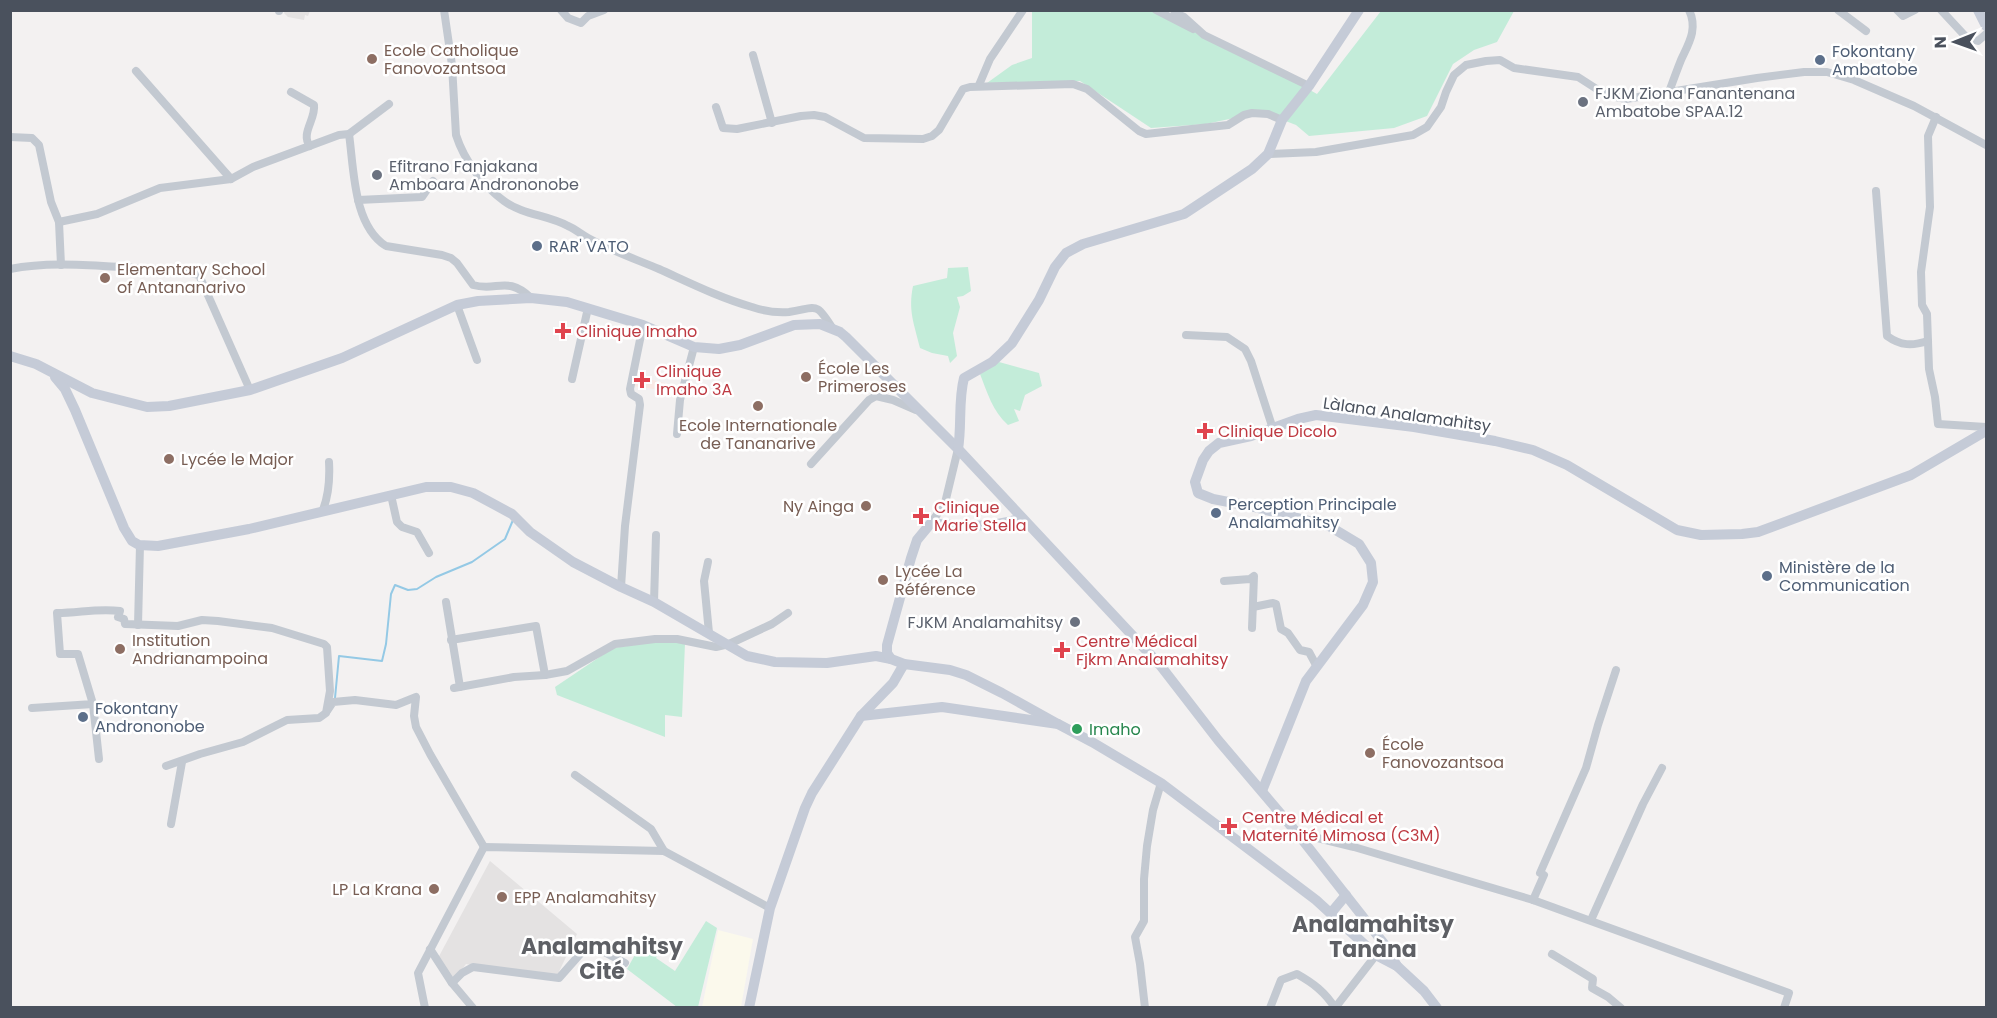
<svg xmlns="http://www.w3.org/2000/svg" width="1997" height="1018" viewBox="0 0 1997 1018" font-family="Poppins,sans-serif">
<rect width="100%" height="100%" fill="#f3f1f1"/>
<polygon fill="#fbf9ec" points="718,930 753,939 741,1007 702,1007"/>
<g fill="#e4e2e2">
<polygon points="285,11 285,10 310,11 308,16 305,15 304,20 288,17 284,13"/>
<polygon points="490,861 577,934 555,980 466,964 452,983 437,960"/>
</g>
<polygon fill="#f9e9e4" points="634,375 668,384 668,391 633,386"/>
<g fill="#c3ecd9">
<polygon points="1032,11 1156,11 1242,52 1317,94 1381,11 1514,11 1497,42 1474,50 1453,64 1427,116 1394,128 1309,136 1296,125 1262,112 1206,124 1151,128 1080,81 987,83 1012,65 1032,58"/>
<path d="M968,267l3,24 -8,5 -6,1 3,10 -7,26 4,23 -7,7 -2,-7 -16,-3 -12,-5c-6,-25 -12,-37 -7,-62l34,-8 1,-10z"/>
<path d="M999,362l40,11 3,13 -17,9 -5,16 -6,-2 5,12 -11,4c-15,-13 -21,-33 -28,-51z"/>
<polygon points="649,643 685,643 682,717 665,715 665,737 557,695 555,687 613,648"/>
<polygon points="706,921 717,928 698,1007 677,1007 627,969 645,937 663,947 656,958 675,971"/>
</g>
<g fill="none" stroke-linecap="round" stroke-linejoin="round">
<polyline stroke="#94c9e5" stroke-width="2" points="335,698 339,656 382,661 386,644 391,594 395,585 408,590 417,589 436,577 472,562 505,539 513,520"/>
<g stroke="#c3c9d1" stroke-width="8">
<path d="M444,10l8,55 4,70c8,25 27,51 48,66 19,14 44,14 64,25 7,3 13,8 20,12 22,12 47,21 71,31 31,14 61,29 93,38 12,4 25,6 37,5 28,-4 26,-12 44,17"/>
<polyline points="561,10 568,18 581,23 588,16 604,10"/>
<polyline points="1156,10 1193,29"/>
<polyline points="1174,10 1175,13 1184,17 1204,35 1309,86"/>
<polyline points="1838,10 1866,31"/>
<polyline points="1897,10 1903,16 1915,10"/>
<polyline points="1941,10 1967,38 1978,41 1986,34"/>
<polyline points="279,11 279,10"/>
<polyline points="753,55 772,123"/>
<polyline points="136,71 231,179"/>
<polyline points="979,85 990,59 1023,10"/>
<path d="M291,92l23,13c2,14 -14,29 -4,41"/>
<path d="M1669,92c4,-11 8,-22 12,-32 8,-17 17,-31 8,-50"/>
<polyline points="716,107 723,128 737,129 801,116 814,115 825,117 864,138 923,139 932,136 939,130 963,89 970,87 1073,84 1087,89 1139,131 1146,134 1228,125 1244,115 1252,113 1268,114 1282,120"/>
<polyline points="1936,117 1928,136 1930,207 1921,272 1922,305 1927,314 1929,369 1935,397 1938,424 1986,427"/>
<path d="M349,134c5,35 4,91 37,112l56,9 9,3 6,5 16,22c24,7 34,-10 58,13"/>
<polyline points="10,137 32,138 39,145 51,202 59,222 61,265"/>
<polyline points="1268,154 1316,152 1413,135 1427,127 1441,107 1446,92 1454,75 1466,65 1486,61 1500,60 1514,68 1578,77 1606,95 1626,99 1757,78 1804,72 1827,72 1854,80 1914,106 1986,145"/>
<path d="M1876,191l11,145c14,10 25,10 41,5"/>
<polyline points="358,200 422,197 433,181"/>
<polyline points="59,222 97,214 160,188 231,179 253,167 339,135 349,134 389,104"/>
<path d="M10,269c37,-7 74,-4 111,-2 26,2 53,2 78,8l51,115"/>
<polyline points="457,305 477,360"/>
<polyline points="1186,335 1227,337 1245,349 1251,361 1273,429"/>
<polyline points="572,379 588,308"/>
<polyline points="677,434 680,400 694,347"/>
<polyline points="811,464 869,400 876,396 893,400 916,410"/>
<polyline points="391,495 397,522 402,527 417,532 429,553"/>
<path d="M323,510c6,-16 7,-30 6,-48"/>
<polyline points="931,523 945,503 958,449"/>
<polyline points="708,562 704,581 709,633"/>
<polyline points="1224,581 1250,579 1254,576 1252,628"/>
<polyline points="621,587 625,526 640,405 639,399 631,394 630,389 643,325"/>
<polyline points="446,602 460,687"/>
<polyline points="654,602 656,535"/>
<polyline points="1253,607 1273,603 1276,604 1281,629 1288,633 1300,650 1309,652 1316,665"/>
<polyline points="138,625 140,545"/>
<polyline points="451,640 536,626 545,675"/>
<polyline points="454,688 514,677 545,675 567,671 615,644 655,639 677,639 716,647 729,644 772,624 788,613"/>
<polyline points="93,704 99,759"/>
<path d="M32,708l61,-4 -15,-50h-18l-3,-41c22,0 41,-5 63,-2l-2,6 6,2 1,5 53,2 24,-6 16,1 54,7 52,16 3,3 3,44 -4,22 -7,5 -32,2 -44,22 -43,12 -34,12"/>
<polyline points="327,711 333,702 355,700 396,705 416,697 414,716 416,727 430,754 484,847"/>
<polyline points="575,775 651,829 664,851"/>
<polyline points="171,824 182,762"/>
<polyline points="1297,833 1354,847 1533,900 1789,993 1784,1008"/>
<polyline points="1533,900 1544,875 1540,873 1586,768 1598,725 1616,670"/>
<polyline points="1591,920 1643,804 1662,768"/>
<polyline points="430,949 452,983 473,1008"/>
<polyline points="1552,954 1593,979 1592,988 1608,997 1621,1008"/>
<polyline points="452,983 462,973 473,967 559,978 589,944 625,963"/>
<polyline points="425,1008 418,973 484,847 664,851 770,908"/>
<polyline points="1145,1008 1140,964 1135,937 1144,921 1144,879 1147,846 1153,810 1161,783"/>
<path d="M1270,1008l11,-28 16,-6c16,9 28,18 38,34"/>
<polyline points="1335,1008 1376,955"/>
</g>
<g stroke="#c5cbd7" stroke-width="10">
<polyline points="1978,10 1986,26"/>
<polyline points="10,356 36,364 92,393 147,407 169,406 250,390 342,358 457,305 478,301 531,298 567,302 643,325 694,347 719,349 740,345 794,325 820,324 840,332 846,337 958,449 1160,665 1218,740 1297,833 1385,945 1397,966"/>
<polyline points="55,377 65,389 75,410 124,528 132,541 139,545 158,546 249,529 426,487 451,487 473,493 512,514 530,532 573,562 621,587 654,602 747,656 775,662 827,663 876,656 891,659 904,664 950,670 966,675 1002,693 1058,724"/>
<path d="M958,449c4,-23 0,-48 6,-71l28,-16 20,-19 27,-43 16,-33 11,-14 17,-9 101,-30 68,-45 16,-15 14,-34 27,-34 50,-76"/>
<path d="M891,659l-4,-6v-8l24,-87 6,-18 14,-17c32,4 61,5 91,-5"/>
<polyline points="861,716 942,707 1058,724 1092,742 1161,783 1316,900 1376,955 1397,966 1424,991 1437,1008"/>
<polyline points="1262,791 1306,681 1363,605 1373,582 1371,563 1359,544 1329,526 1254,507 1213,499 1198,493 1195,482 1203,460 1209,451 1219,443 1251,436 1298,419 1316,415 1414,427 1495,441 1533,450 1567,465 1677,530 1701,535 1742,534 1758,532 1911,475 1986,431"/>
<polyline points="1331,913 1346,895"/>
<polyline points="749,1008 770,908 805,808 812,793 861,716 893,683 904,664"/>
</g>
</g>
<g fill="#8d6e63" stroke="#fff" stroke-width="2">
<circle cx="372" cy="59" r="6"/>
<circle cx="105" cy="278" r="6"/>
<circle cx="806" cy="377" r="6"/>
<circle cx="758" cy="406" r="6"/>
<circle cx="169" cy="459" r="6"/>
<circle cx="866" cy="506" r="6"/>
<circle cx="883" cy="580" r="6"/>
<circle cx="120" cy="649" r="6"/>
<circle cx="1370" cy="753" r="6"/>
<circle cx="434" cy="889" r="6"/>
<circle cx="502" cy="897" r="6"/>
</g>
<g fill="#5c6f8a" stroke="#fff" stroke-width="2">
<circle cx="1820" cy="60" r="6"/>
<circle cx="537" cy="246" r="6"/>
<circle cx="1216" cy="513" r="6"/>
<circle cx="1767" cy="576" r="6"/>
<circle cx="83" cy="717" r="6"/>
</g>
<g fill="#6b7280" stroke="#fff" stroke-width="2">
<circle cx="1583" cy="102" r="6"/>
<circle cx="377" cy="175" r="6"/>
<circle cx="1075" cy="622" r="6"/>
</g>
<g fill="#e0444e" stroke="#fff" stroke-width="2">
<path d="M560 322h6v6h6v6h-6v6h-6v-6h-6v-6h6z"/>
<path d="M639 371h6v6h6v6h-6v6h-6v-6h-6v-6h6z"/>
<path d="M1202 422h6v6h6v6h-6v6h-6v-6h-6v-6h6z"/>
<path d="M918 507h6v6h6v6h-6v6h-6v-6h-6v-6h6z"/>
<path d="M1059 641h6v6h6v6h-6v6h-6v-6h-6v-6h6z"/>
<path d="M1226 817h6v6h6v6h-6v6h-6v-6h-6v-6h6z"/>
</g>
<circle fill="#2e9e5b" stroke="#fff" stroke-width="2" cx="1077" cy="729" r="6"/>
<g text-anchor="middle" stroke-width="5" stroke-linejoin="round" paint-order="stroke">
<g font-size="16" fill="#785e54" stroke="#fff" text-anchor="start">
<text x="384" y="56">Ecole Catholique<tspan x="384" dy="18">Fanovozantsoa</tspan></text>
<text x="117" y="275">Elementary School<tspan x="117" dy="18">of Antananarivo</tspan></text>
<text x="818" y="374">École Les<tspan x="818" dy="18">Primeroses</tspan></text>
<text x="758" y="431" text-anchor="middle">Ecole Internationale<tspan x="758" dy="18">de Tananarive</tspan></text>
<text x="181" y="465">Lycée le Major</text>
<text x="854" y="512" text-anchor="end">Ny Ainga</text>
<text x="895" y="577">Lycée La<tspan x="895" dy="18">Référence</tspan></text>
<text x="132" y="646">Institution<tspan x="132" dy="18">Andrianampoina</tspan></text>
<text x="1382" y="750">École<tspan x="1382" dy="18">Fanovozantsoa</tspan></text>
<text x="422" y="895" text-anchor="end">LP La Krana</text>
<text x="514" y="903">EPP Analamahitsy</text>
</g>
<g font-size="16" fill="#4e5e75" stroke="#fff" text-anchor="start">
<text x="1832" y="57">Fokontany<tspan x="1832" dy="18">Ambatobe</tspan></text>
<text x="549" y="252">RAR' VATO</text>
<text x="1228" y="510">Perception Principale<tspan x="1228" dy="18">Analamahitsy</tspan></text>
<text x="1779" y="573">Ministère de la<tspan x="1779" dy="18">Communication</tspan></text>
<text x="95" y="714">Fokontany<tspan x="95" dy="18">Andrononobe</tspan></text>
</g>
<g font-size="16" fill="#5b616d" stroke="#fff" text-anchor="start">
<text x="1595" y="99">FJKM Ziona Fanantenana<tspan x="1595" dy="18">Ambatobe SPAA.12</tspan></text>
<text x="389" y="172">Efitrano Fanjakana<tspan x="389" dy="18">Amboara Andrononobe</tspan></text>
<text x="1063" y="628" text-anchor="end">FJKM Analamahitsy</text>
</g>
<g font-size="16" fill="#be3a42" stroke="#fff" text-anchor="start">
<text x="576" y="337">Clinique Imaho</text>
<text x="656" y="377">Clinique<tspan x="656" dy="18">Imaho 3A</tspan></text>
<text x="1218" y="437">Clinique Dicolo</text>
<text x="934" y="513">Clinique<tspan x="934" dy="18">Marie Stella</tspan></text>
<text x="1076" y="647">Centre Médical<tspan x="1076" dy="18">Fjkm Analamahitsy</tspan></text>
<text x="1242" y="823">Centre Médical et<tspan x="1242" dy="18">Maternité Mimosa (C3M)</tspan></text>
</g>
<g font-size="16" fill="#4a515d" stroke="#fff">
<text transform="translate(1407 414) rotate(8)" y="6">Làlana Analamahitsy</text>
</g>
<g font-size="16" fill="#27864d" stroke="#fff" text-anchor="start">
<text x="1089" y="735">Imaho</text>
</g>
<g font-size="22" font-weight="bold" fill="#5e6065" stroke="#fff">
<text x="1373" y="932">Analamahitsy<tspan x="1373" dy="25">Tanàna</tspan></text>
<text x="602" y="954">Analamahitsy<tspan x="602" dy="25">Cité</tspan></text>
</g>
</g>
<rect width="1997" height="1018" fill="none" stroke="#4a515d" stroke-width="24"/>
<g transform="translate(1955 42) rotate(269)" stroke="#ffffff" stroke-width="4.5" paint-order="stroke">
<path d="M0-4.5L10 22L0 15L-10 22Z" fill="#4a515d"/>
<text y="-9" font-size="16" font-weight="bold" text-anchor="middle" fill="#4a515d">N</text>
</g>
</svg>
